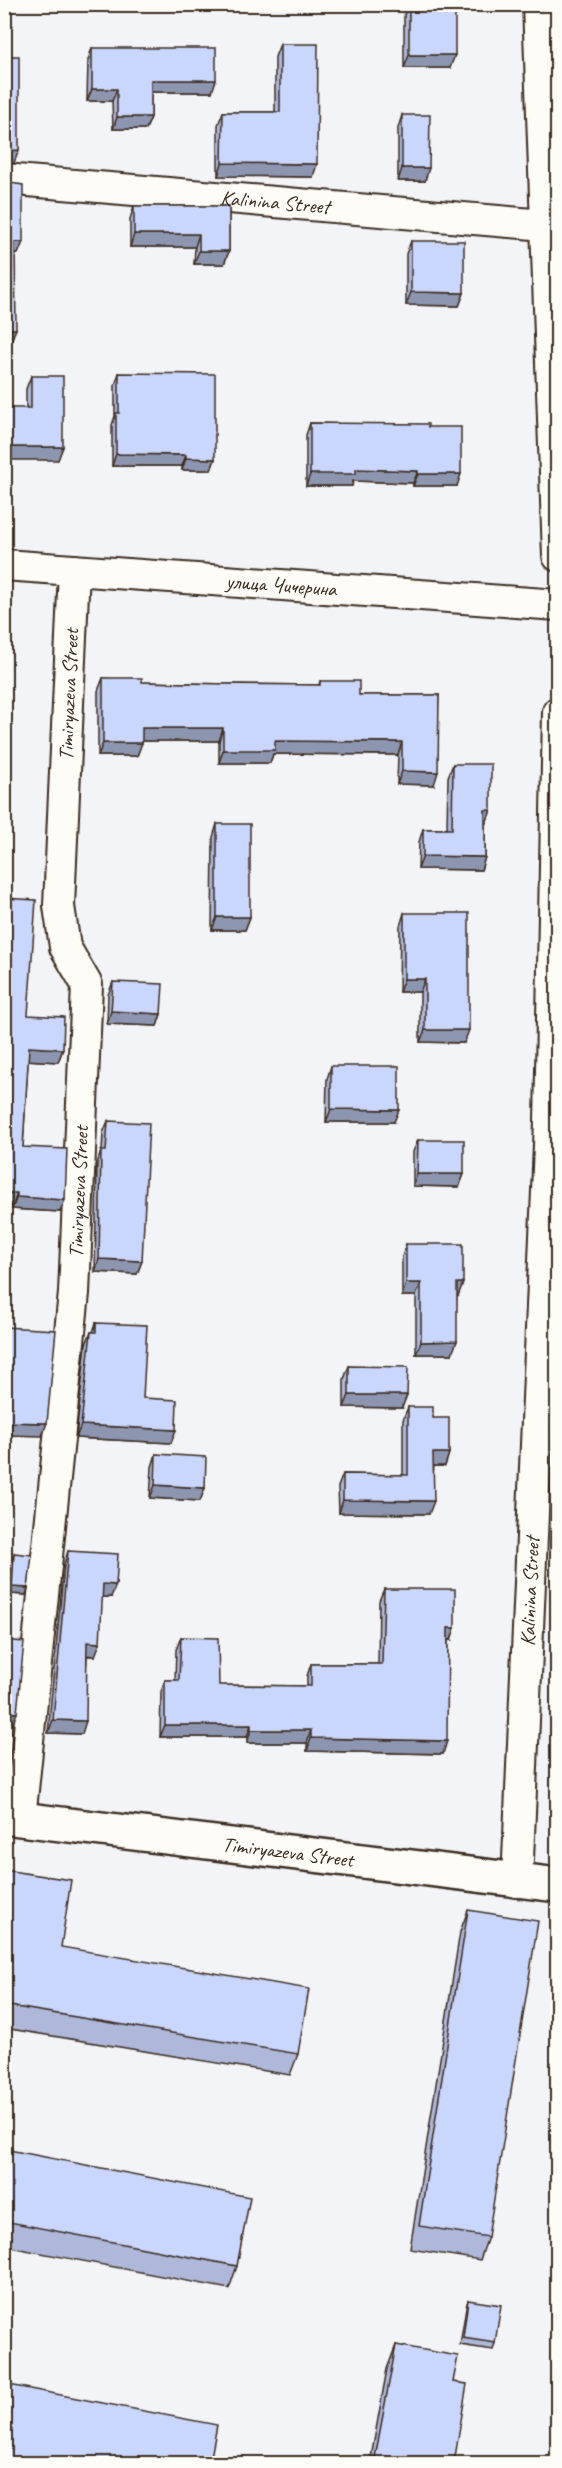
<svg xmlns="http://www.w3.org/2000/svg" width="562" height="2468" viewBox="0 0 562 2468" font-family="Caveat,sans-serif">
<rect width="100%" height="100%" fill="#f3f4f8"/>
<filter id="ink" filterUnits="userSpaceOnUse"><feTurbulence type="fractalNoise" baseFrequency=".0167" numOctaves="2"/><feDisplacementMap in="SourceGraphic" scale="12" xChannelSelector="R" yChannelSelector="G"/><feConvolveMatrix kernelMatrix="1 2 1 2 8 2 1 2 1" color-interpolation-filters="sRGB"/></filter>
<g filter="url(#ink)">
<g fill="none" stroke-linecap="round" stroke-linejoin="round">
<defs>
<g id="street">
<polyline points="538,4 558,556"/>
<path id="s1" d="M4,179l541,46"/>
<path id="s2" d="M4,565l554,40"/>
<path id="s3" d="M20,1819l54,-526 13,-308 -22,-38 -6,-41 15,-336"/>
<path id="s4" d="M517,1882l33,-760 8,-410"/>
</g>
<g id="secondary">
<path id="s5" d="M4,1817l554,68"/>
</g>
</defs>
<use href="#street" stroke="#3b2a1e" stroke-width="34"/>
<use href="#secondary" stroke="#3b2a1e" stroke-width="38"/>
<use href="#street" stroke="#fdfcf7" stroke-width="30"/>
<use href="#secondary" stroke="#fdfcf7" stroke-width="33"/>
</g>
<g fill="#adb8da" stroke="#3b2a1e" stroke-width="1.5">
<polygon points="408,4 455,4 450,68 404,68 404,15"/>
<polygon points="280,44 313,177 218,176 218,125 223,112 275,112 275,57"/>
<polygon points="92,48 212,92 151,92 151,117 146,129 113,129 112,101 87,101 88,60"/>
<polygon points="402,115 425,181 398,181 398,128"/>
<polygon points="134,206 229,206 229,251 224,264 194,264 195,247 130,247 130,219"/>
<polygon points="411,241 464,293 459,306 406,305 406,254"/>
<polygon points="119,373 215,459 211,470 182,470 182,466 112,466 112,425 115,416 115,385"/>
<polygon points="31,376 58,460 26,408 26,389"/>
<polygon points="310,423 428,427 457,486 413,486 413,483 353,481 352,486 306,486 306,435"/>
<polygon points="103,678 142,682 227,684 319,685 320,681 359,695 439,695 434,785 397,784 398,755 273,754 270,763 219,763 219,741 142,741 137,756 98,756 98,691"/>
<polygon points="453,764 491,810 486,823 485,823 485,857 481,870 418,869 419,842 423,829 447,829 448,777"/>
<polygon points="217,824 250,917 245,930 212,930 213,837"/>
<polygon points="404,913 464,1043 420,1042 420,992 399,992 400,926"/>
<polygon points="113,982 161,1014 157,1026 107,1024 108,995"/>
<polygon points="28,1015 63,1049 58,1062 28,1060 23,1147 60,1212 12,1209"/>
<polygon points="331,1066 394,1122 326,1122 327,1079"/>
<polygon points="108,1121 142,1261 137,1274 95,1272 97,1164 101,1151 102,1151 103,1133"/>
<polygon points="418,1140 464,1174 459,1187 413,1186 413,1152"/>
<polygon points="406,1244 458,1296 457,1296 452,1354 416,1354 416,1296 402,1296 402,1257"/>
<polygon points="96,1323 143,1398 171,1443 76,1438 86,1344 91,1332 93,1332"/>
<polygon points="349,1366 402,1408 344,1407 344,1379"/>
<polygon points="408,1407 433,1418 449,1453 445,1466 434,1466 429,1514 339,1513 338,1487 343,1474 403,1475 403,1420"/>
<polygon points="156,1454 205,1488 200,1501 150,1498 152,1467"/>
<polygon points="68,1551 111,1597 102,1597 95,1656 87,1656 82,1734 48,1733 64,1564"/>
<polygon points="14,1553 28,1588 26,1595 10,1594 11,1560"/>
<polygon points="384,1589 451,1640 448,1640 443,1754 307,1751 307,1743 247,1743 247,1737 160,1737 161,1692 165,1680 175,1680 176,1650 181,1637 219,1685 307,1686 307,1676 311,1664 378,1664 379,1601"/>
<polygon points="4,1870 61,1947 298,2054 290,2075 4,2028"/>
<polygon points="468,1910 488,2237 480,2260 410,2249 460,1932"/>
<polygon points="4,2149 237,2266 229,2289 4,2246"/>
<polygon points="468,2300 495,2343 493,2350 460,2345 466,2307"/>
<polygon points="396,2345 453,2382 454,2463 370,2463 387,2369"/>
<polygon points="4,2384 210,2463 4,2463"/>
</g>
<g fill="#8d96b1" stroke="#3b2a1e" stroke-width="1.5">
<polygon points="409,55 455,55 450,68 404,68"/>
<polygon points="151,80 216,80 212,92 146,92"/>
<polygon points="92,89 117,89 112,101 87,101"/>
<polygon points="117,117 151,117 146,129 113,129"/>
<polygon points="19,150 14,163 4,163 4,151"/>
<polygon points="222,163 317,164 313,177 218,176"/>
<polygon points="402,168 429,168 425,181 398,181"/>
<polygon points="134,234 199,234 195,247 130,247"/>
<polygon points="15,242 23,242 18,254 10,254"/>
<polygon points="199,251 229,251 224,264 194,264"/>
<polygon points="411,292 464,293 459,306 406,305"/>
<polygon points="4,329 16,329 11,341 4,341"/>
<polygon points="4,447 63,447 58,460 4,460"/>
<polygon points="116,454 186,455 182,466 112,466"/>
<polygon points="186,458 215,459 211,470 182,470"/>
<polygon points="356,469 418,471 413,483 353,481 352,486 306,486 310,474"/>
<polygon points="418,474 461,474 457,486 413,486"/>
<polygon points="142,728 223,728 219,741 137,741"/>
<polygon points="275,741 402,742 398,755 273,754 270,763 219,763 223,750"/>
<polygon points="103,743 142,743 137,756 98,756"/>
<polygon points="402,771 438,772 434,785 397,784"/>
<polygon points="485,810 491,810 486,823 481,823"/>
<polygon points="423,856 485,857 481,870 418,869"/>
<polygon points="217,917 250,917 245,930 212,930"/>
<polygon points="404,979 425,979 420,992 399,992"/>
<polygon points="111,1011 161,1014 157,1026 107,1024"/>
<polygon points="425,1030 469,1030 464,1043 420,1042"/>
<polygon points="29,1047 63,1049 58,1062 24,1060"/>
<polygon points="331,1109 399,1110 394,1122 326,1122"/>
<polygon points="417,1174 464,1174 459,1187 413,1186"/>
<polygon points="4,1193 17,1193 13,1206 4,1206"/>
<polygon points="17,1197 65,1200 60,1212 12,1209"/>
<polygon points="99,1259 142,1261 137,1274 95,1272"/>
<polygon points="406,1283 421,1283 416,1296 402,1296"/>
<polygon points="457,1283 463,1283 458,1296 452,1296"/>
<polygon points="457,1341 452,1354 416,1354 421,1342"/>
<polygon points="349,1395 407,1395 402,1408 344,1407"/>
<polygon points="4,1422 47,1423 42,1436 4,1435"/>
<polygon points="81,1425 176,1430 171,1443 76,1438"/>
<polygon points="433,1453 449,1453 445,1466 429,1466"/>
<polygon points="155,1485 205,1488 200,1501 150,1498"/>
<polygon points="343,1500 434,1501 429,1514 339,1513"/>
<polygon points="103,1584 116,1585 111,1597 98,1597"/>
<polygon points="12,1587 28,1588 26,1595 10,1594"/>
<polygon points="448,1628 455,1628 451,1640 444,1640"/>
<polygon points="87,1642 100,1643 95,1656 82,1655"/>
<polygon points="4,1712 17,1713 12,1725 4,1725"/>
<polygon points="53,1720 86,1721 82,1734 48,1733"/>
<polygon points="165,1725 251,1725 247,1737 160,1737"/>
<polygon points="251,1730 311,1730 307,1743 247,1743"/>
<polygon points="311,1738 447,1741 443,1754 307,1751"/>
</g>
<g fill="#c9d6fd" stroke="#3b2a1e" stroke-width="1.5">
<rect x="409" y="4" width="46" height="51"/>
<polygon points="280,44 318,44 317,164 222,163 223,112 280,112"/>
<polygon points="92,48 216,48 216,80 151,80 151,117 117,117 117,89 92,89"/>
<polygon points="4,56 19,56 19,150 4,151"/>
<polygon points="402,115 430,115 429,168 402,168"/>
<polygon points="4,182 23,185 23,242 15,242 16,329 4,329"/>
<polygon points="134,206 229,206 229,251 199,251 199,234 134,234"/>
<polygon points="411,241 464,241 464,293 411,292"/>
<polygon points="119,373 215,374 215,459 186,458 186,455 116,454 116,413 119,413"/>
<polygon points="31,376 63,376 63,447 4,447 4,408 31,408"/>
<polygon points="310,423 428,424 428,427 461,427 461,474 418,474 418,471 356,469 356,474 310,474"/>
<polygon points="103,678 142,678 142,682 227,684 320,685 320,681 359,681 359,695 439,695 438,772 402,771 402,742 275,741 275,750 223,750 223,728 142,728 142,743 103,743"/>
<polygon points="453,764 491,764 491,810 485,810 485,857 423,856 423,829 452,829"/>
<rect x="217" y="824" width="33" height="93"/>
<polygon points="4,898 36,900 28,1015 64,1017 63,1049 29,1047 23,1147 67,1149 65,1200 17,1197 17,1193 4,1193"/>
<polygon points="404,913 469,913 469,1030 425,1030 425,979 404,979"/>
<polygon points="113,982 163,984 161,1014 111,1011"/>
<polygon points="331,1066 399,1066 399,1110 331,1109"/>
<polygon points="108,1121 149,1123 142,1261 99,1259 101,1151 106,1151"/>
<polygon points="418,1140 464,1140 464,1174 417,1174"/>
<polygon points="406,1244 463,1244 463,1283 457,1283 457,1341 421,1342 421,1283 406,1283"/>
<polygon points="96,1323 147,1325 143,1398 177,1400 176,1430 81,1425 91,1332 96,1332"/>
<polygon points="4,1327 56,1330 47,1423 4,1422"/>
<polygon points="349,1366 408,1367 407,1395 349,1395"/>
<polygon points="408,1407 433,1407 433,1418 449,1418 449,1453 433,1453 434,1501 343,1500 343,1474 408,1475"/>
<polygon points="156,1454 206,1457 205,1488 155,1485"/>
<polygon points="68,1551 118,1554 116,1585 103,1584 100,1643 87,1642 86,1721 53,1720"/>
<polygon points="14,1553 32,1555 28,1588 12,1587"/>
<polygon points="384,1589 455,1589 455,1628 448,1628 447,1741 311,1738 311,1730 251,1730 251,1725 165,1725 165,1680 179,1680 181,1637 218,1638 219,1685 311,1686 311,1664 382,1664"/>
<polygon points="4,1640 24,1642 17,1713 4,1712"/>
<polygon points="4,1870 71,1880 61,1947 309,1989 298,2054 4,2005"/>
<polygon points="468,1910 538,1921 488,2237 419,2226"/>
<polygon points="4,2149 250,2197 237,2266 4,2221"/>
<polygon points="468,2300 501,2305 495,2343 463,2338"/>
<polygon points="396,2345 458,2356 453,2382 467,2384 454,2463 374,2463"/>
<polygon points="4,2384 217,2425 210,2463 19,2463 4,2461"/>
</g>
</g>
<g text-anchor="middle" stroke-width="4.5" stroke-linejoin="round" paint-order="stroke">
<g font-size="21" fill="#3b2a1e" stroke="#fdfcf7">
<text dy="7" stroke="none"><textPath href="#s1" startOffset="272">Kalinina Street</textPath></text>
<text dy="7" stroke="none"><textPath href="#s2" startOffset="278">улица Чичерина</textPath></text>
<text dy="7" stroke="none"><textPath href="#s3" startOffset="1134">Timiryazeva Street</textPath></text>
<text dy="7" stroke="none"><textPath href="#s3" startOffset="630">Timiryazeva Street</textPath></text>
<text dy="7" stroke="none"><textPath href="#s4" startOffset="291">Kalinina Street</textPath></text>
<text dy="7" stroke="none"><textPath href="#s5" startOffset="286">Timiryazeva Street</textPath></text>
</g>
</g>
<rect width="562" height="2468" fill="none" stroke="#fdfcf7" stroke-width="24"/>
<rect x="12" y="12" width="538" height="2444" fill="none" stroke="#3b2a1e" stroke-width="2" filter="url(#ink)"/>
</svg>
